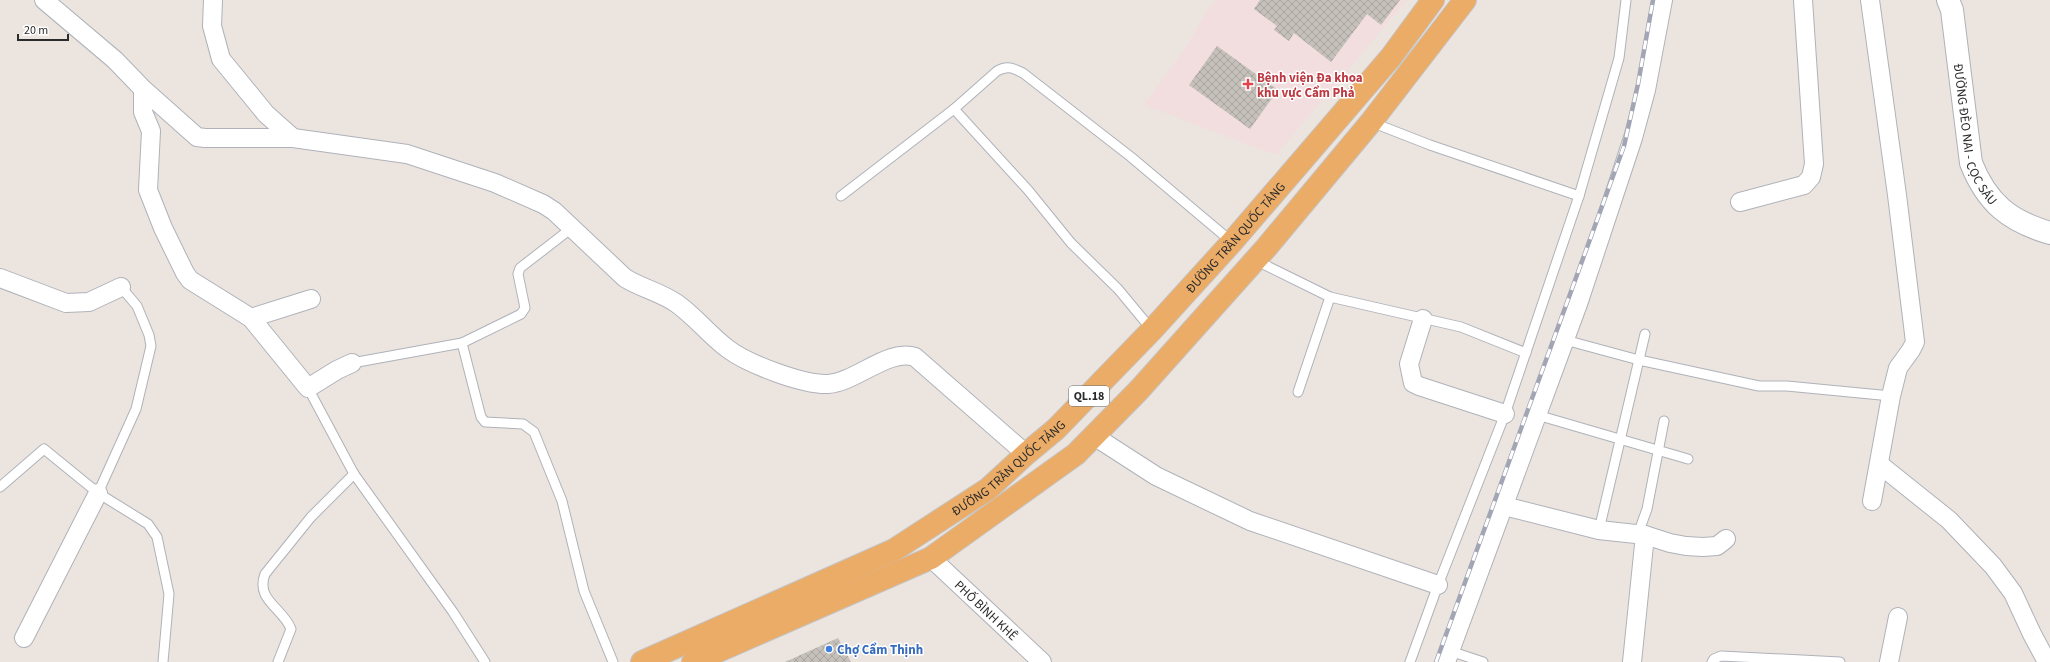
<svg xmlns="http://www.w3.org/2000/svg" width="2050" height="662" viewBox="0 0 2050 662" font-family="'Source Sans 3',sans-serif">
<defs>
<pattern id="building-cross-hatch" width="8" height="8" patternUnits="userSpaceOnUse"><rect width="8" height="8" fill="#c5c0ba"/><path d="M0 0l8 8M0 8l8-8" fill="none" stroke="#a9a5a0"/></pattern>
</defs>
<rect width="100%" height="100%" fill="#ece5df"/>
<polygon fill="#f2dddf" points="1216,0 1407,0 1276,155 1144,105 1189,43 1207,10"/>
<g fill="url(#building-cross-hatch)">
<polygon points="1260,0 1400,0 1381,25 1367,14 1331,62 1294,33 1289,41 1274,30 1277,26 1254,9"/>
<polygon points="1217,46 1278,90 1250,129 1189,85"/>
<polygon points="838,638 851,662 785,662"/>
</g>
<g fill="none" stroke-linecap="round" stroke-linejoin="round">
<defs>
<g id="service">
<polyline points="954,109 1028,190 1071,243 1118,289 1152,330"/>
<polyline points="1371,122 1430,145 1579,196"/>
<path d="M841,196l113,-87 43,-38c10,-6 16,-3 26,2l108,84 101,85"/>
<polyline points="1255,260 1330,297 1461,327 1526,353"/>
<polyline points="1565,340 1639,360 1759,386 1787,386 1891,396"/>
<polyline points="462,343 481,417 485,422 523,424 534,432 562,501 584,591 613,662"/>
<polyline points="352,363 462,343 521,314 525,308 518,274 520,268 573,227"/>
<polyline points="308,388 354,474 453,612 485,662"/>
<polyline points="1298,392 1330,297"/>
<polyline points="1537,415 1688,459"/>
<polyline points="0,487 44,449 98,493 148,524 157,537 169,594 163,662"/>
<polyline points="98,493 136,409 151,346 149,335 137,306 121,287"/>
<polyline points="1599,530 1645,334"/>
<polyline points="1638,534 1647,509 1664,421"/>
<polyline points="1450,651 1483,662"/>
<path d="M278,662l13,-33c-8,-21 -36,-29 -26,-55l46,-57 43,-43"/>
<polyline points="1410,662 1438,585 1505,414 1579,196 1619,58 1626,0"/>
<polyline points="1712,662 1714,659 1721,656 1840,662"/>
</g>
<g id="minor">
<path d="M44,0l71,60 28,29 54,48 8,1h88l114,16 88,29 48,21 11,7 71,67c16,10 35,14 51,25 19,13 34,33 52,46 20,15 75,36 100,35 28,-2 61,-36 87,-27l111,97"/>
<polyline points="213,0 212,26 221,59 266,114 293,138"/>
<polyline points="1870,0 1897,195 1915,342 1911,350 1898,368 1891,396 1872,501"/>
<polyline points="143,89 143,112 151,131 148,190 163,228 185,273 190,280 251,318 311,299"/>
<polyline points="1740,202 1804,185 1811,177 1814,164 1803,0"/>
<polyline points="0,278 66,303 89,302 121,287"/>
<polyline points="251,318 308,388 337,370 352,363"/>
<polyline points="1423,319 1409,364 1413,383 1419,386 1505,414"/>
<polyline points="1094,436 1156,476 1250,521 1438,585"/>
<polyline points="1879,464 1949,520 1993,566 2013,593 2032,634 2047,662"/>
<polyline points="1504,506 1599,530 1645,535 1670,543 1686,546 1703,547 1717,546 1726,539"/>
<path id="s1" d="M931,558l111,104"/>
<polyline points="24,638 98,493"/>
<polyline points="1446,662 1578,304 1633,138 1646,90 1663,0"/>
<polyline points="1632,662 1645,535"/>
<polyline points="1889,662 1898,617"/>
</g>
<g id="tertiary">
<path id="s2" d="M1948,0l4,10 19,153c16,40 38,58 79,70"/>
</g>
<g id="trunk">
<path id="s3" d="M642,662l252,-112 94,-61 38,-35 30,-25 96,-99 80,-88 159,-185 42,-57"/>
<polyline points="693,662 931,558 1076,454 1139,390 1266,248 1371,122 1465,0"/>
</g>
</defs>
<use href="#service" stroke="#afb2ba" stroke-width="11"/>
<use href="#minor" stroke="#afb2ba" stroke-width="20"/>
<use href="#tertiary" stroke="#afb2ba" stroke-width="24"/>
<use href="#trunk" stroke="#c4c4c4" stroke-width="24"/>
<use href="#service" stroke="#fff" stroke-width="9"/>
<use href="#minor" stroke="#fff" stroke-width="18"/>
<use href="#tertiary" stroke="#fff" stroke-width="22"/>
<use href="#trunk" stroke="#ebac68" stroke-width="22"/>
<defs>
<polyline id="rail" points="1436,662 1624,146 1638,84 1653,0"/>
</defs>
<use href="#rail" stroke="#a2a6b4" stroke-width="4.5"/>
<use href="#rail" stroke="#fff" stroke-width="3" stroke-dasharray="9" stroke-linecap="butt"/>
</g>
<path fill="#e0444e" stroke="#fff" stroke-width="1.5" d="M1246 78h4v4h4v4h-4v4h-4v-4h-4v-4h4z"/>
<circle fill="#3f7fe0" stroke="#fff" stroke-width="1.5" cx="829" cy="649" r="4"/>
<g text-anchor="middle" stroke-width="3" stroke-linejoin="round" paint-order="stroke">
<rect fill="#fff" stroke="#6b6b6b" stroke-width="1" x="1069" y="386" width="40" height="20" rx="3"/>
<g font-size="12" font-weight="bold" fill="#2b2b2b">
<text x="1089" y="400">QL.18</text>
</g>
<g font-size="13" font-weight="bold" fill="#be3a42" stroke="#fff" text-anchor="start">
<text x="1257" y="82">Bệnh viện Đa khoa<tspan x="1257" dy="15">khu vực Cẩm Phả</tspan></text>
</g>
<g font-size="13" fill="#2b2b2b" stroke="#fff">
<text dy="5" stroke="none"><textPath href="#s2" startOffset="138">ĐƯỜNG ĐÈO NAI - CỌC SÁU</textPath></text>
<text dy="5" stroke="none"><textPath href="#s3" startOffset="741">ĐƯỜNG TRẦN QUỐC TẢNG</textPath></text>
<text dy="5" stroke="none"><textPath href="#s3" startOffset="417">ĐƯỜNG TRẦN QUỐC TẢNG</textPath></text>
<text dy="5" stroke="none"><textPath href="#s1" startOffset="76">PHỐ BÌNH KHÊ</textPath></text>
</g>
<g font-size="13" font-weight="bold" fill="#366cbe" stroke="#fff" text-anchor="start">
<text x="837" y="654">Chợ Cẩm Thịnh</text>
</g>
</g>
<path d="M18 34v6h50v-6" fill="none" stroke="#2b2b2b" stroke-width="2"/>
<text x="24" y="34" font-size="12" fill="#2b2b2b" stroke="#ffffff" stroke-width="3" paint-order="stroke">20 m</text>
</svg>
